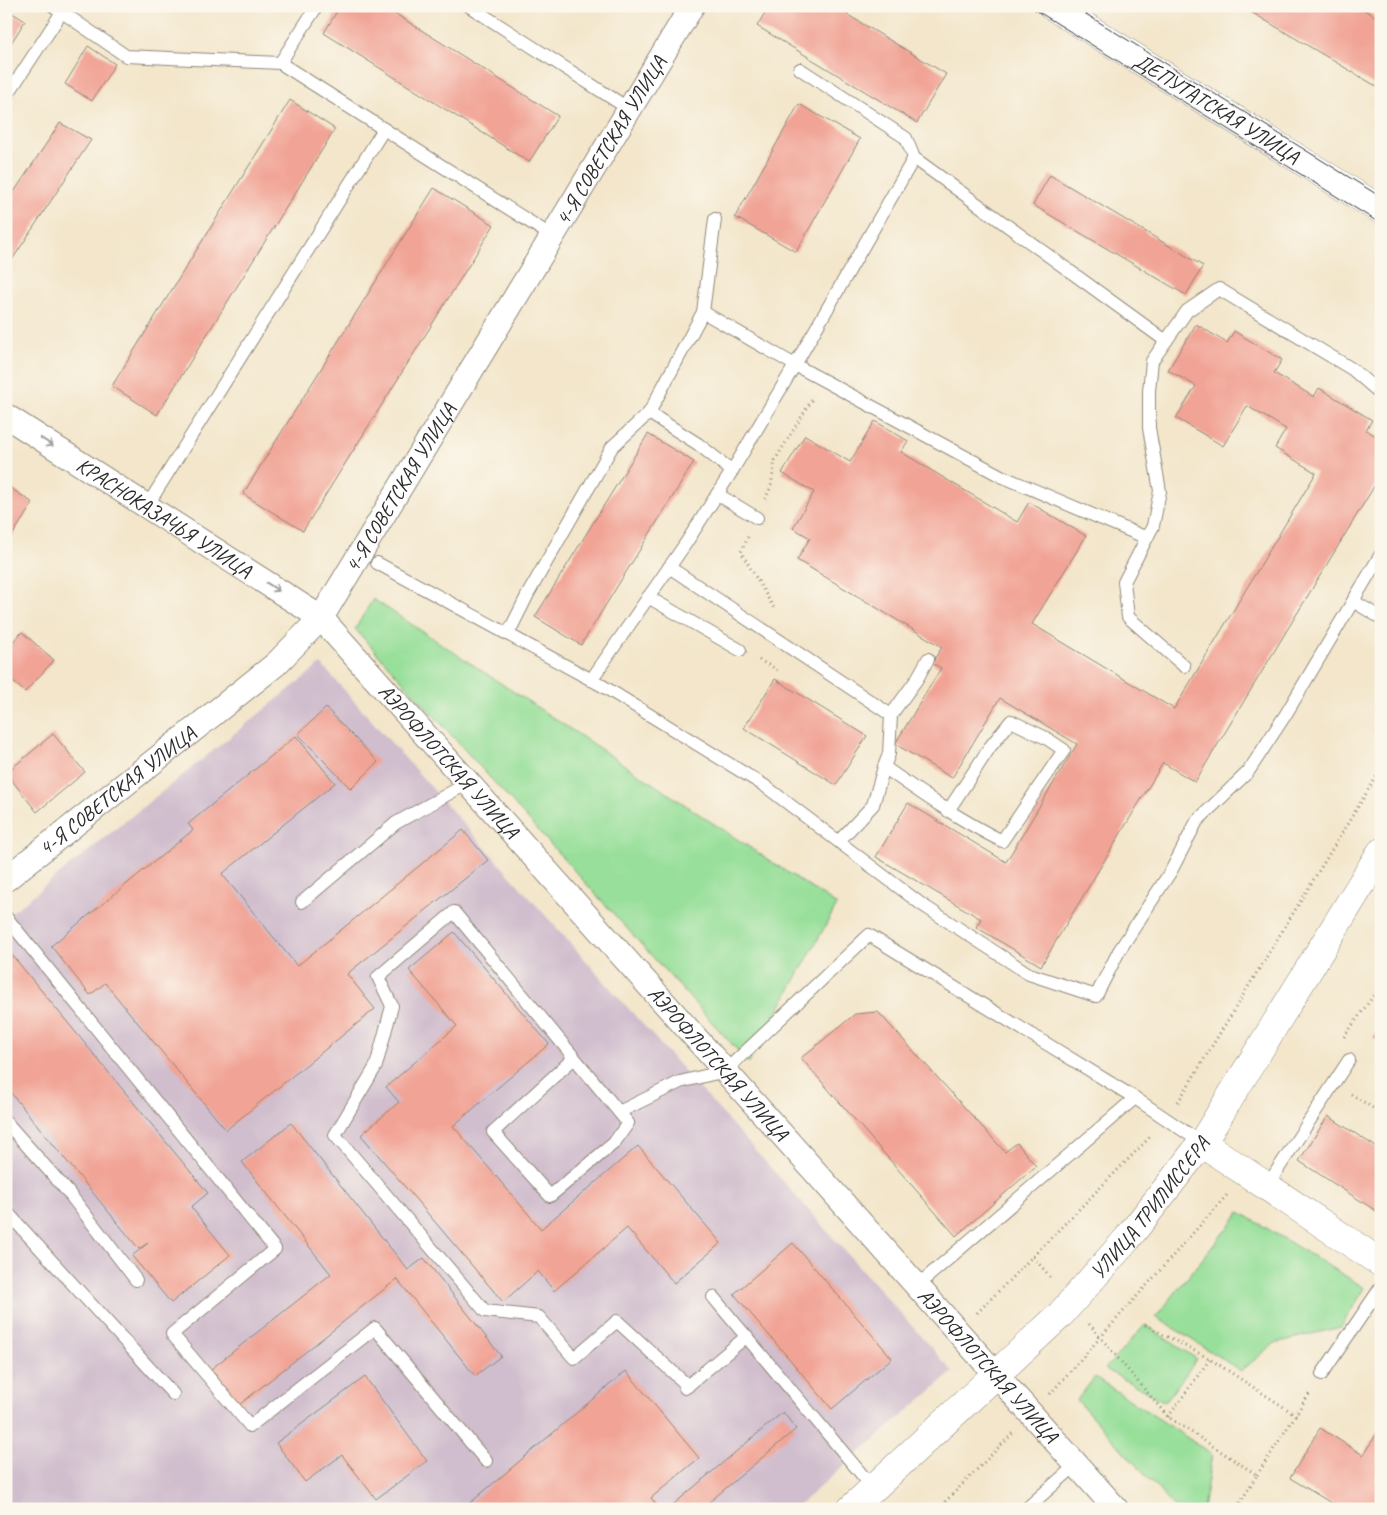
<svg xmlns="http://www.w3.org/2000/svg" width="1387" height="1515" viewBox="0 0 1387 1515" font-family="Caveat,sans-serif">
<rect width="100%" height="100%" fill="#fbf7ec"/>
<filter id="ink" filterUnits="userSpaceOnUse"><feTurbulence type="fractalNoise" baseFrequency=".02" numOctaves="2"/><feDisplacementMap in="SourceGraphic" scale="10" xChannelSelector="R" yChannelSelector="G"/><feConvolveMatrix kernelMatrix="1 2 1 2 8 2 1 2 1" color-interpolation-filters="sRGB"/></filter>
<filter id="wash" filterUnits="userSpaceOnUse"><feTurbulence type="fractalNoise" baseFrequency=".0096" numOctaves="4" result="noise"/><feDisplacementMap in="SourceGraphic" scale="20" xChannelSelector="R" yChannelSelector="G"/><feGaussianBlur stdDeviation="1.12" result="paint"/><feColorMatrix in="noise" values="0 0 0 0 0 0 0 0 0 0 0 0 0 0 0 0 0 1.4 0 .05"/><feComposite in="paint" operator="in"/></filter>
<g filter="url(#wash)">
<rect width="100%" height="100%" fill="#f3e6cb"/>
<polygon fill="#d0bdcd" points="321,664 953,1372 794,1509 6,1509 6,917"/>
<g fill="#97df9a" stroke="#618562">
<polygon points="373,599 837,905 749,1063 355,629"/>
<polygon points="1240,1212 1365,1288 1341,1327 1275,1343 1241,1371 1156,1317"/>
<polygon points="1145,1325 1197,1359 1165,1402 1105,1369"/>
<polygon points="1095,1377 1212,1454 1203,1509 1176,1509 1077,1400"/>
</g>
<g id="blocks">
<g fill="#f1a496">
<polygon points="340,6 383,6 558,116 529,162 324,33"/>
<polygon points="769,6 833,6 946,74 917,123 757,26"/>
<polygon points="1241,6 1358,6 1381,20 1381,89"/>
<polygon points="6,9 25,21 6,51"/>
<polygon points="88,46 115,64 92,101 65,84"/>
<polygon points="290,100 335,129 157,415 112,386"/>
<polygon points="799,104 860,139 796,252 735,217"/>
<polygon points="60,123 91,140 6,269 6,204"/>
<polygon points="1050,175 1203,266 1186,295 1033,205"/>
<polygon points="434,188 494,225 303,531 243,494"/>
<polygon points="1196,324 1227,343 1234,331 1282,360 1274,373 1314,397 1319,388 1372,420 1366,430 1381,439 1381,475 1195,782 1163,763 1041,966 976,927 981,919 876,857 908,803 1006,862 1077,744 1000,698 952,778 895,744 941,668 932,663 942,647 797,560 810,538 793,528 814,492 782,473 805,435 850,462 875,421 908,441 901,452 1017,522 1029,502 1086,536 1032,624 1174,709 1316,473 1275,448 1286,429 1247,406 1223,446 1176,418 1196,386 1168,370"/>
<polygon points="648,434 694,462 581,645 535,617"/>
<polygon points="6,485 33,503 11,537 6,534"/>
<polygon points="22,632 54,660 25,692 6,676 6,649"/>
<polygon points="775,679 867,736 836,785 744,728"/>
<polygon points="326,708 378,762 351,789 298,734"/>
<polygon points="53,734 85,772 37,812 6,773"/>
<polygon points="296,736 335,783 222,874 297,966 463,830 488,860 347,974 375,1009 226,1130 105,983 90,995 51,946 193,830 188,824"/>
<polygon points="454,932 549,1044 453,1126 541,1229 638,1146 721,1243 674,1283 627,1228 554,1291 538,1271 503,1302 361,1135 399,1102 386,1087 457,1026 409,970"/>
<polygon points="12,955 208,1193 191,1207 230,1255 171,1303 132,1256 149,1242 139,1249 6,1087 6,959"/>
<polygon points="878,1012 1005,1152 1017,1143 1036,1166 956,1236 801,1058 855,1014"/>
<polygon points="1381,1024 1381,1042 1373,1037"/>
<polygon points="1328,1116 1381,1150 1381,1214 1299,1161"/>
<polygon points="291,1123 408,1270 424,1258 501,1356 475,1376 397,1279 239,1405 211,1369 331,1274 242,1162"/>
<polygon points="793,1243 892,1358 832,1409 734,1294"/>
<polygon points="626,1371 699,1458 651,1498 660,1509 463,1509"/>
<polygon points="365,1377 427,1461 376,1499 342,1455 305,1482 276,1443"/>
<polygon points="783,1412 796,1429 701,1509 668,1509"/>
<polygon points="1381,1427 1381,1509 1330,1509 1333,1504 1290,1478 1320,1428 1363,1455"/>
</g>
</g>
</g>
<g filter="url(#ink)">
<use href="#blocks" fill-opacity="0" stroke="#8f887b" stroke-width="1"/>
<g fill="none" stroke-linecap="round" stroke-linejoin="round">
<defs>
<g id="lane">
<polyline points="65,6 62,12 126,56 280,63 552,236"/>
<polyline points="469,6 629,109"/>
<polyline points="280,63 317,6"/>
<polyline points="800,69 906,138 914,158 795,365 1001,476 1147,538"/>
<polyline points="6,97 62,12 53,6"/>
<polyline points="914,158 1166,341"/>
<polyline points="703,312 715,219"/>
<polyline points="649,413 703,312 795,365 732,471"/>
<polyline points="717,494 757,518"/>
<polyline points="147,506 384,129"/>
<polyline points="377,563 601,685 765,786 921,904 1029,974 1096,996 1119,951 1171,871 1197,821 1248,772 1286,714 1381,554"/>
<polyline points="669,567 891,715"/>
<polyline points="648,597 740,650"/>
<polyline points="1353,601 1381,618"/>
<polyline points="508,634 528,594 612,447 649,413 698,444 732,471 686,543 591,680"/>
<polyline points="1184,666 1128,617 1124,582 1153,526 1160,491 1149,428 1149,391 1152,361 1187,311 1219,289 1352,369 1381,394"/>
<polyline points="884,767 889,754 891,715 917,679 928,659"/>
<path d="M839,841l34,-36 11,-38c38,27 76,53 118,74l62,-91 -18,-12 -35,-17 -21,26 -42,64"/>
<polyline points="302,902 396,823 468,783"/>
<polyline points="6,917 275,1249 172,1334 250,1426 375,1328 486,1461"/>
<polyline points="574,1058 493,1132 550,1196 614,1143 628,1123 454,912 378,977 392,1006 376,1066 335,1135 485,1311 539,1317 574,1358 617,1321 688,1386"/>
<polyline points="619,1112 680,1082 725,1071 869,935 1135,1098 1202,1143"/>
<polyline points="6,1122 68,1192 136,1280"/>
<polyline points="1267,1186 1349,1060"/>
<polyline points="6,1211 173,1394"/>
<polyline points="918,1285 1135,1098"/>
<polyline points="713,1297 874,1489"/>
<polyline points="1322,1374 1381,1287"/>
<polyline points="685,1388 747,1336"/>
<polyline points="1026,1509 1077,1464"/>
</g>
<g id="street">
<path id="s1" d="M6,416l315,202 795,891"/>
<path id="s2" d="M6,879l270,-215 45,-46 371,-612"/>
</g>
<g id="secondary">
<path id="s3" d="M1052,6l329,204"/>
<polyline points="1202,1143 1381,1263"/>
<path id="s4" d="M851,1509l209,-194 67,-76 75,-96 179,-291"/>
</g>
</defs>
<use href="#lane" stroke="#8f887b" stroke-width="14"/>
<use href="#street" stroke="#8f887b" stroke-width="26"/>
<use href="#secondary" stroke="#8f887b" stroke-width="29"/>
<g stroke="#8f887b" stroke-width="3" stroke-dasharray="1 4" stroke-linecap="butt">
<polyline points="765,499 771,487 775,460 813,398"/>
<polyline points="748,537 741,552 775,610"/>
<polyline points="759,660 780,671"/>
<polyline points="1344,1037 1381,985"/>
<polyline points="1351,1094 1381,1113"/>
<polyline points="1178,1102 1381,769"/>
<polyline points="1033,1257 1052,1279"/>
<polyline points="977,1313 1151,1136"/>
<polyline points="1089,1324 1168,1417 1257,1475 1236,1509"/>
<polyline points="1145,1325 1210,1359 1296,1415"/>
<polyline points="1050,1394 1227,1195"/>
<polyline points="1168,1417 1210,1359"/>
<polyline points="1257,1475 1311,1391"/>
<polyline points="938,1509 1013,1433"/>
</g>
<use href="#lane" stroke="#fff" stroke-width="12"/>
<use href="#street" stroke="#fff" stroke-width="24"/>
<use href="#secondary" stroke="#fff" stroke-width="28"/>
<g stroke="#2b2b2b" stroke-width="1">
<polyline points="1029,6 1381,224"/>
<polyline points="1073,6 1381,197"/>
</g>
</g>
<defs><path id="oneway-shaft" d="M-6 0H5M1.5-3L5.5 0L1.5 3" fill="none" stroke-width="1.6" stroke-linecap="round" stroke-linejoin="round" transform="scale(1.25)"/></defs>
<g stroke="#a0a0a0">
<use href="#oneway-shaft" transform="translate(47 442) rotate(33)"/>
<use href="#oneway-shaft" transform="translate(273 587) rotate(33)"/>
</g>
</g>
<g text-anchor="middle" stroke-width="5" stroke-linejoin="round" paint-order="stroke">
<g font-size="21" fill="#2b2b2b" stroke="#fbf7ec">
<text dy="7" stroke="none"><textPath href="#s3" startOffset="194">ДЕПУТАТСКАЯ УЛИЦА</textPath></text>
<text dy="7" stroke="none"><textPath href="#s2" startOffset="968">4-Я СОВЕТСКАЯ УЛИЦА</textPath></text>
<text dy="7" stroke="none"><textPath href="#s2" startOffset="562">4-Я СОВЕТСКАЯ УЛИЦА</textPath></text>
<text dy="7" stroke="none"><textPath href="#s1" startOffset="188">КРАСНОКАЗАЧЬЯ УЛИЦА</textPath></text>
<text dy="7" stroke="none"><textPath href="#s1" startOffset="566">АЭРОФЛОТСКАЯ УЛИЦА</textPath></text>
<text dy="7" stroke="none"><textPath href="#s2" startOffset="142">4-Я СОВЕТСКАЯ УЛИЦА</textPath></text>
<text dy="7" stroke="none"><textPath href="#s1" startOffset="971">АЭРОФЛОТСКАЯ УЛИЦА</textPath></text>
<text dy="7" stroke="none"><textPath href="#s4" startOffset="425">УЛИЦА ТРИЛИССЕРА</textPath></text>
<text dy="7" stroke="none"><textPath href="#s1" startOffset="1376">АЭРОФЛОТСКАЯ УЛИЦА</textPath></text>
</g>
</g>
<rect width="1387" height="1515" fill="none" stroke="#fbf7ec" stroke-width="25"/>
</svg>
